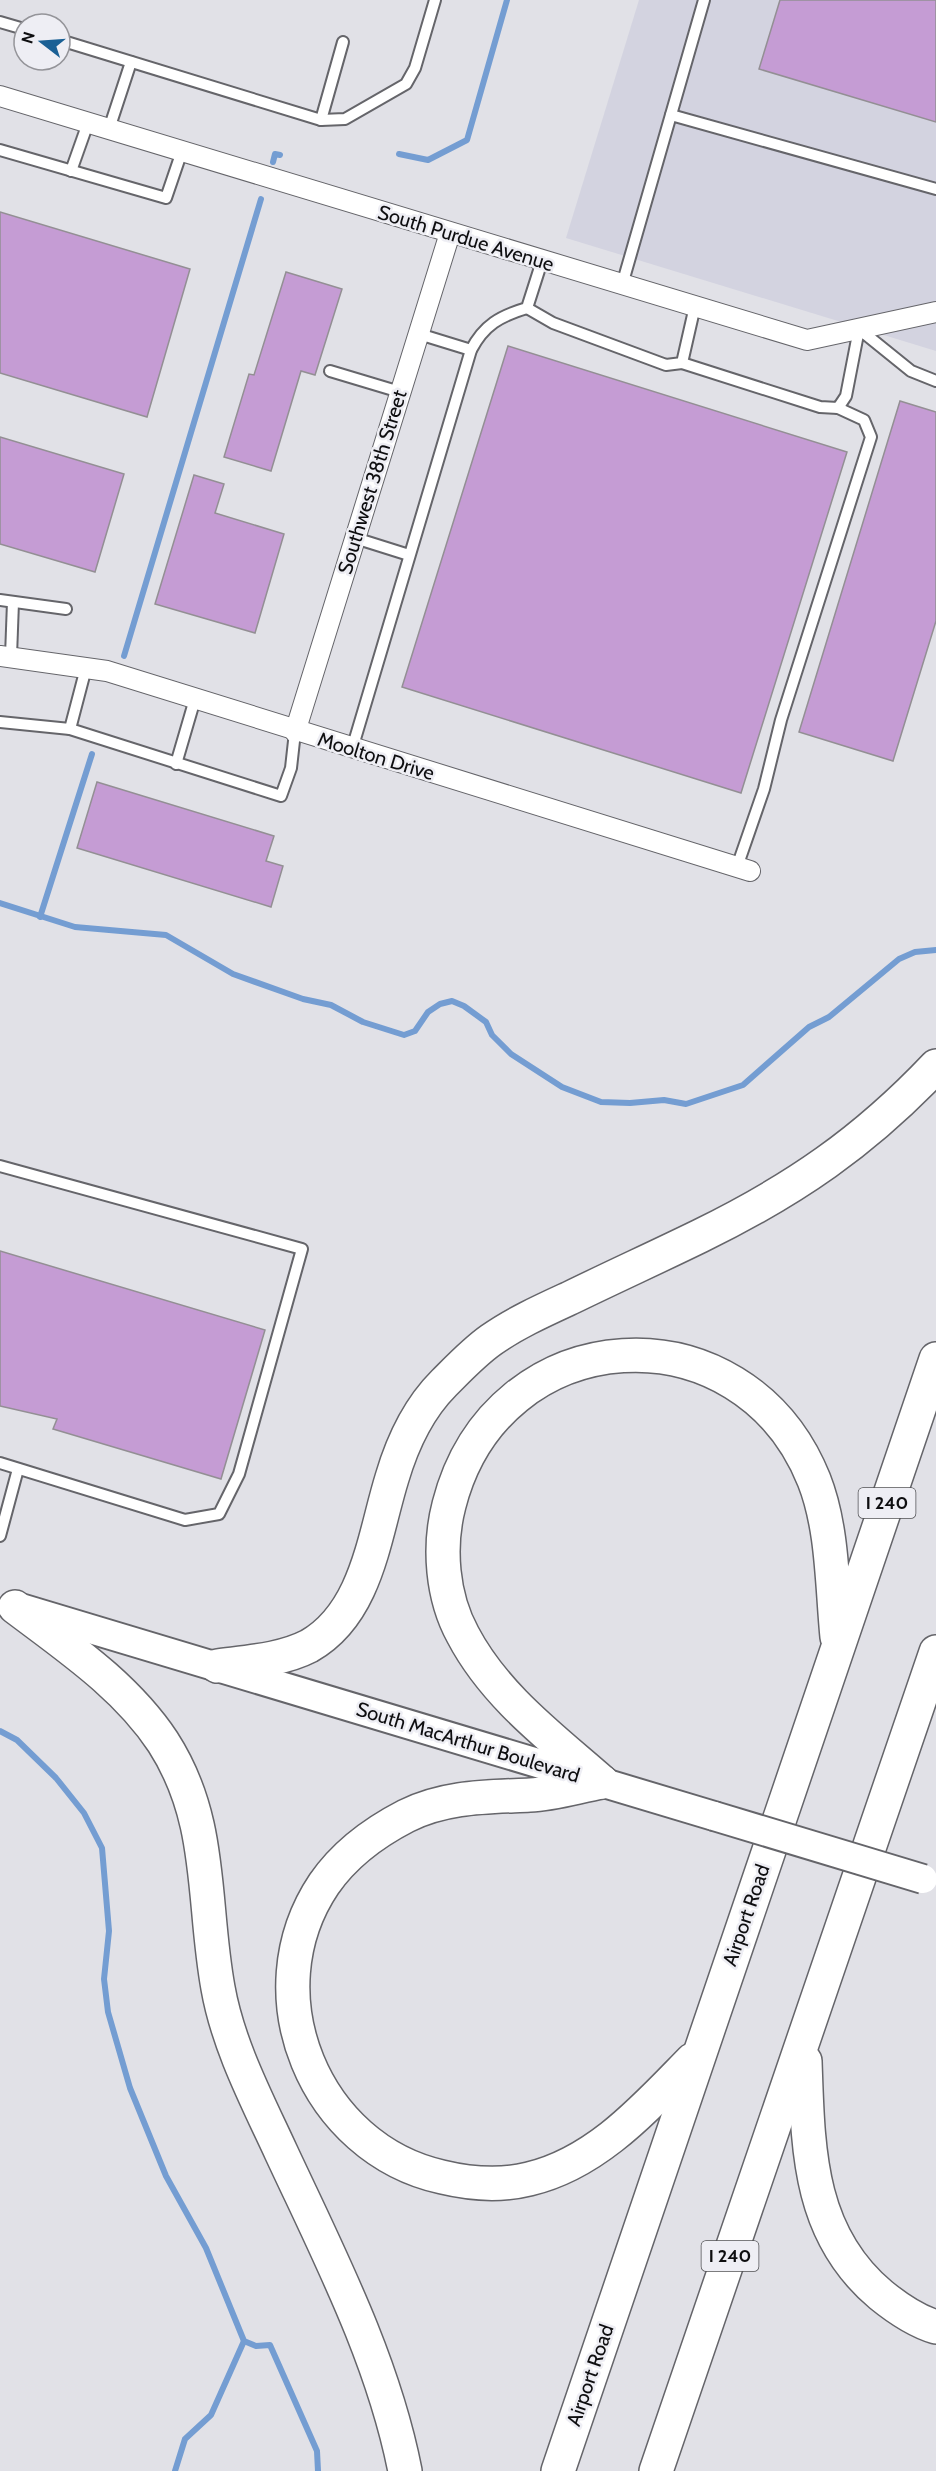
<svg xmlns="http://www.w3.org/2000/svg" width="936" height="2471" viewBox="0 0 936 2471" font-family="Cabin,sans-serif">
<rect width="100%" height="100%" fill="#e1e1e7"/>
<polygon fill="#d3d3e0" points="639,0 936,0 936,351 566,238"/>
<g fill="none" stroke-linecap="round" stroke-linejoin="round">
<g stroke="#749dd2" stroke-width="6">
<polyline points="399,154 428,160 467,140 507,0"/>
<polyline points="273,162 275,154 280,155"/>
<polyline points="124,656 261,199"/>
<polyline points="0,903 75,927 166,935 233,974 303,999 331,1005 363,1022 404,1035 415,1031 428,1012 440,1004 452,1001 464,1006 486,1022 492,1035 511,1054 562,1087 601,1102 630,1103 664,1100 686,1104 743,1085 809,1027 829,1017 899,959 915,952 936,950"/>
<polyline points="40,917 92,754"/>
<polyline points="0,1731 17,1740 56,1778 84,1813 102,1848 109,1931 104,1979 108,2012 130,2088 166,2176 206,2248 244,2341 256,2346 270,2345 317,2451 318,2471"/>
<polyline points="175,2471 185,2439 211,2415 244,2341"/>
</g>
</g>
<g fill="#c59cd4" stroke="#938f94" stroke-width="1.5">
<polygon points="780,0 936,0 936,122 759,69"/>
<polygon points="0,212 190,269 147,417 0,373"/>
<polygon points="286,272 342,289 315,375 301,371 271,471 224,457 249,374 254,375"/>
<polygon points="508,346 847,452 741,793 402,687"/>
<polygon points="900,401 936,412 936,621 893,761 799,732"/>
<polygon points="0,437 124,474 95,572 0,544"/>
<polygon points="194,475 224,484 215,513 284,534 255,633 155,604"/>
<polygon points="97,782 274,836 266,861 283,866 271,907 77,848"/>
<polygon points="0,1251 265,1330 221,1479 53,1429 57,1419 0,1406"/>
</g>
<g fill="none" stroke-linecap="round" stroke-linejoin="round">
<defs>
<g id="lane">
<polyline points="0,22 24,29"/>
<polyline points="60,40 321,120 345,119 406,84 415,68 435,0"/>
<polyline points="671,115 936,189"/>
<polyline points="321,120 343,42"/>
<polyline points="109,129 131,62"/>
<polyline points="0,150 166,198 182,151"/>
<polyline points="71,171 88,123"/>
<polyline points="622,285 704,0"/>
<polyline points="527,308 553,323 666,365 682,363 695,306"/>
<polyline points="419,334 471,350"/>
<polyline points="682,363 820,407 838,408 846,396 859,329 911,371 936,381"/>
<polyline points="330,371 400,392"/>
<polyline points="355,538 409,555"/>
<polyline points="0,600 66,609"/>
<polyline points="11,656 13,602"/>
<polyline points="0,722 70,729 281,796 291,768 295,732"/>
<polyline points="70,729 86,668"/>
<path d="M352,749l119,-399c13,-25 29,-34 56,-42l15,-47"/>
<polyline points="176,764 195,699"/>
<polyline points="737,867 764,789 781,720 871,437 864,420 838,408"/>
<polyline points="0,1166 302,1249 239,1474 219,1514 185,1520 0,1463"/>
<polyline points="0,1536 18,1469"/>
</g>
<g id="street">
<polyline points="0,96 807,340 936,312"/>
<polyline points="0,656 107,671 750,871"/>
<polyline points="295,732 450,233"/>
</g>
<polyline id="secondary" points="24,1609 714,1816"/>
<g id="highway">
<path d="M15,1607c53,40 111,79 148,135 51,79 39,159 55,246 10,57 39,112 63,164 48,103 102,207 124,319"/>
<path d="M217,1666c30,-4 65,-6 92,-20 58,-33 65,-110 83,-168 10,-34 27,-70 52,-95 15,-15 30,-31 47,-43 24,-17 53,-30 79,-42 43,-21 87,-41 130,-62 94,-46 164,-94 236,-170"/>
<path d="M602,1782c-50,-44 -107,-86 -139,-147 -21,-38 -25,-88 -14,-130 48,-188 294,-202 365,-25 19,48 18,106 23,157"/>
<path d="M602,1782c-23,4 -48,12 -72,13 -42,2 -84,1 -124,21 -31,16 -62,39 -82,68 -74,110 -9,265 118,293 29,7 59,9 87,2 68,-16 117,-72 163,-119"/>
<path d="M805,2061c3,88 3,173 76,234 16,13 35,26 55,32"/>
<polyline points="558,2471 936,1359"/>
<polyline points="656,2471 936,1652"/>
</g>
</defs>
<use href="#lane" stroke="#65656a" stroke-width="14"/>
<use href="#street" stroke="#65656a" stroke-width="22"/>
<use href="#secondary" stroke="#65656a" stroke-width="32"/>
<use href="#highway" stroke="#65656a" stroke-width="36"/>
<use href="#lane" stroke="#fff" stroke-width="10"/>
<use href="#street" stroke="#fff" stroke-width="20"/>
<use href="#secondary" stroke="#fff" stroke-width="28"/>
<use href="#highway" stroke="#fff" stroke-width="33"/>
<defs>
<polyline id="secondary-bridge" points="714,1816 923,1879"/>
</defs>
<use href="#secondary-bridge" stroke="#65656a" stroke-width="32" stroke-linecap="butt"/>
<use href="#secondary-bridge" stroke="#fff" stroke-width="28"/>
</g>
<g text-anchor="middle" stroke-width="5" stroke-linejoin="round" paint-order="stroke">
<g fill="#eeeef4" stroke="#515154" stroke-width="1.5">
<rect x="858.5" y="1488" width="57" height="30" rx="4.5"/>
<rect x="701.5" y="2241" width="57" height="30" rx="4.5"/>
</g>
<g font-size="18" font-weight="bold" fill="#0e0e10">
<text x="887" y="1509">I 240</text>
<text x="730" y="2262">I 240</text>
</g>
<g font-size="20" fill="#0e0e10" stroke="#eeeef4">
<text transform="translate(466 238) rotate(17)" y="7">South Purdue Avenue</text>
<text transform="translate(372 482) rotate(-73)" y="7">Southwest 38th Street</text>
<text transform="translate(376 756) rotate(17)" y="7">Moolton Drive</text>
<text transform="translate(468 1742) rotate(17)" y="7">South MacArthur Boulevard</text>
<text transform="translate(746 1915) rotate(-71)" y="7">Airport Road</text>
<text transform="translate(590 2375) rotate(-71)" y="7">Airport Road</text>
</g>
</g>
<g transform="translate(42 42) rotate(287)"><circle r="28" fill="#eeeef4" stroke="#949499" stroke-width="1.5"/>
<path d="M0-4.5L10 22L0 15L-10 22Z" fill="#1a6095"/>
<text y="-9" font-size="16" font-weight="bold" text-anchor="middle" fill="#0e0e10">N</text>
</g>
</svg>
